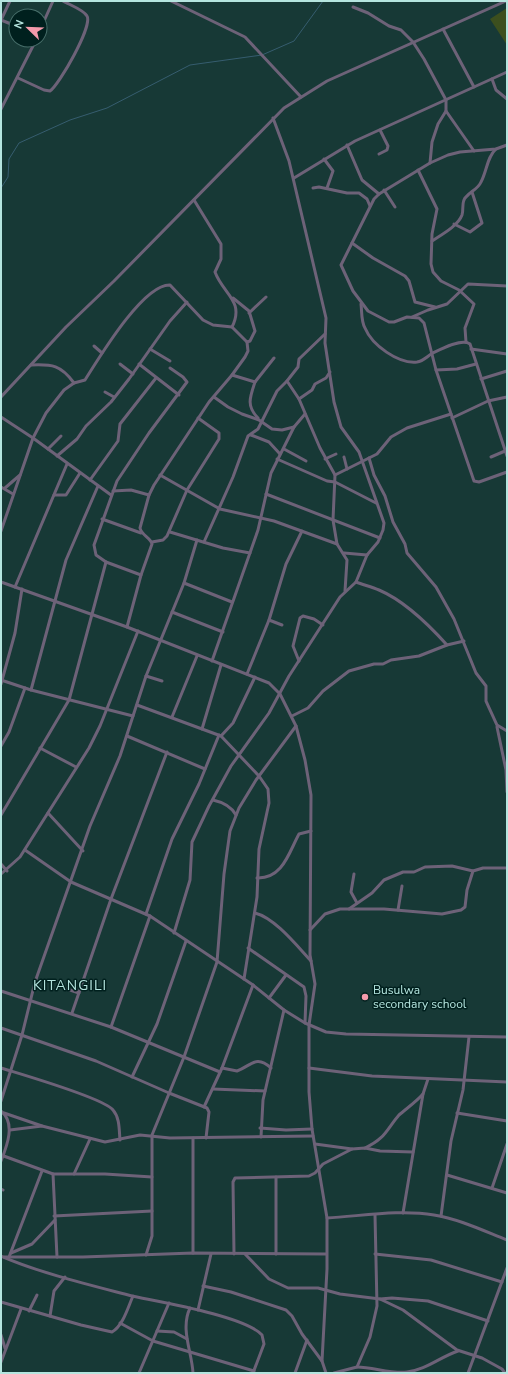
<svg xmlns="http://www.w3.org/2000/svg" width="508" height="1374" viewBox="0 0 508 1374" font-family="'Nunito Sans',sans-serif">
<rect width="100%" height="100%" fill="#173936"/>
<polygon fill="#3c4f1e" points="507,8 507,45 490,19"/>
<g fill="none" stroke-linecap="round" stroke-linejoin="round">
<polyline stroke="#365d6f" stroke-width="1" points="1,188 8,177 9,159 19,143 70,120 107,108 190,65 262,55 294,41 323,1"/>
<g stroke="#6d6278" stroke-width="3">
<polyline points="171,1 245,37 301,97"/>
<polyline points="353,7 368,13 389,26 401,30 413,42 424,59 446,100 446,111 438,124 432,142 430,163"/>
<polyline points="1,20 10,1"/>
<polyline points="1,20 16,26"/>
<polyline points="443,29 474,87"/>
<polyline points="40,30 53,1"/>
<path d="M18,78l26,12 6,1c9,-6 43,-65 37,-75 -3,-6 -17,-11 -24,-15"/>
<polyline points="492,79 496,90 507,99"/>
<polyline points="1,109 36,40"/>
<polyline points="446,111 474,151"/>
<polyline points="347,145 362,180 379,194"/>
<polyline points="507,145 496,149 460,152 448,155 430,163 379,194 374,199 341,265 353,291 368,311 389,322 394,322 407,317 419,318 424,323 436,370 474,481 479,482 507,472"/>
<polyline points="379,154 387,150 388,146 380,130"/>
<polyline points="324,159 333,171 327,188"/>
<polyline points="418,170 437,209 432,234 431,264 433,272 441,281 459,290 474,304 465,328 466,342"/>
<polyline points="294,178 355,141 507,72"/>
<polyline points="313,188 319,187 347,193 359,193 367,199 370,206"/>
<polyline points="384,190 395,207"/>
<path d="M194,200l27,44v15l-6,13c8,22 30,29 17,55"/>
<polyline points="454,224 470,232 482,223 472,192"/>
<path d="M432,241c9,-6 26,-15 30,-26 2,-6 -1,-14 4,-18 5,-6 12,-8 15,-15 6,-11 6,-25 15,-33"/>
<polyline points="352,243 373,258 405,276 409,281 415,302 435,307"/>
<polyline points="233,298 249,311 255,331 250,341 247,342"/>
<path d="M361,304c1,8 0,17 4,24 7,17 33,36 52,34 7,-1 10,-6 16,-9 8,-4 29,-15 37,-9l37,112"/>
<polyline points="249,313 266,297"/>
<polyline points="412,317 428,310 447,304 468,284 507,286"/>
<polyline points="325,334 299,359 298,367 287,381 299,399 320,448 335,475 333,520 337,544 347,560 345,591"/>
<polyline points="94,346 102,353"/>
<polyline points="150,349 170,361"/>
<polyline points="471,349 507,354"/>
<polyline points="120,364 133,374"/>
<polyline points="139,364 179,395"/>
<path d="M31,365c21,-1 30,0 43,18"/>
<polyline points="436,370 457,369 476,364"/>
<path d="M232,375l23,7c-5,15 -9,24 3,36"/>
<polyline points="481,379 507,371"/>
<polyline points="255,382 274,358"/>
<polyline points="105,392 114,397"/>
<polyline points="1,397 66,327 114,281 284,108 327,81 506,1"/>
<polyline points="214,397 228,407 242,414 259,420 272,429 282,430 294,427"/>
<polyline points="299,399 312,390 315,384 326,378 330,372"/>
<polyline points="1,417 33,438 111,495"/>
<polyline points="452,418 488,401 507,397"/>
<polyline points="251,435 269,442 280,454"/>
<polyline points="48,449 61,436"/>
<polyline points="284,449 306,461"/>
<polyline points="57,456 77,439 86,426 111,402 129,379 170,321 187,302"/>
<polyline points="344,457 347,469"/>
<polyline points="491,457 505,451"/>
<polyline points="369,458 374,475 385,496 393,522 405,544 407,553 436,587 454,619 476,673 486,686 486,701 497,725 507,731"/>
<polyline points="277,459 327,481 335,482 376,503"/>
<polyline points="325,459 336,454"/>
<polyline points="160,475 220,509 274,521 337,544"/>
<polyline points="335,475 377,454 391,437 407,428 451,414"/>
<polyline points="90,480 118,441 120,424 156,378"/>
<polyline points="1,487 13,494"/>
<polyline points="5,488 20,475"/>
<polyline points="113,491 131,490 149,495"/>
<polyline points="266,494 380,538"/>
<polyline points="54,495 66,495 80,473"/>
<polyline points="102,519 141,533"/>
<path d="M1,531l32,-93 13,-25 18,-23 10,-7 11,-3c14,-22 58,-96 85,-95l33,35 10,5 19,2 15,15 1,9 -3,6 -13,18 -23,27 -55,83 -5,10 -9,33c2,8 10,9 12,16l-11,31 -14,52"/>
<polyline points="170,532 223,548 250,553"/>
<polyline points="152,542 163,540 167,536 187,490 219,439 219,433 198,418"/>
<polyline points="204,542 233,477 248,436 258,429 277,391 287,381"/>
<polyline points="344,553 367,555"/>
<polyline points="141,575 106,562 96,555 94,545 117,481 149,433 187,382 183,377 170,368"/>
<polyline points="1,582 127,627 269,683 280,694 296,726 305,760 311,795 310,955 315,984 309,1025 309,1092 312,1129 327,1218 327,1269 322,1361 326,1373"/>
<path d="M356,582c8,3 16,5 23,8 26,11 50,35 68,55"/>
<polyline points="184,583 232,602"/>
<polyline points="15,587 67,464"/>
<polyline points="172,612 223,632"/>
<polyline points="269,620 282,625"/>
<polyline points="212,661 258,530 271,473 294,427 305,414"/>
<polyline points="299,661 293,646 300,618 303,616 314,619 323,625"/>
<polyline points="247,674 269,620 286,564 302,531"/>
<polyline points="146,676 162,681"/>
<polyline points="1,680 31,690 133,716"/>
<polyline points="1,684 15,633 22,589"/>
<polyline points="31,690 66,560 98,486"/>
<polyline points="137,705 221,736 259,776 268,789 269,803 259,849 257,897 244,979"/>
<polyline points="292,716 308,708 323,691 349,671 374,664 383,664 391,660 419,656 447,645 464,641"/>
<polyline points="172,717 197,656"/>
<polyline points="497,727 506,770 507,792"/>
<polyline points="202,729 221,665"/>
<polyline points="127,736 205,769"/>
<polyline points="221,736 233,723 255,677"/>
<polyline points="1,746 9,732 25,688"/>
<polyline points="40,748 76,767"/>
<path d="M213,800c9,2 18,6 23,15"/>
<polyline points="48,813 83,851"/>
<polyline points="1,815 69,700 106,562"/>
<polyline points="25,850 71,882 150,916 253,985 284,1010 305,1023 326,1032 346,1034 507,1037"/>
<polyline points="1,864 7,871"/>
<polyline points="1,874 20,857 89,748 100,726 138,631"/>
<polyline points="354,874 351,892 357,903"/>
<path d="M257,878c26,1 32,-26 42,-44l12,-3"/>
<polyline points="349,909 372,893 384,880 403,872 414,872 425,867 452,866 473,871"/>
<polyline points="398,910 402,886"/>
<path d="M255,913c20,5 42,33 56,48"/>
<polyline points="146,914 172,839 199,784 219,735"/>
<polyline points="310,930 325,914 340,909 384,909 442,914 461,910 465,907 467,890 473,871 483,868 507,868"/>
<polyline points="174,933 190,880 192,842 209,806 231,766 269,713 289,676 340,597 356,582 367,555 378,542 383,530 384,523 359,452 341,427 334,402 325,343 326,318 289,161 273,118"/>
<polyline points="248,948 304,987 306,996 305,1023"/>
<polyline points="67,989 79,993"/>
<polyline points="1,991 111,1027 220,1072"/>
<polyline points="269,998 286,975"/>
<polyline points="72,1013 111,899 167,752"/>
<polyline points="111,1027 150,916"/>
<polyline points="1,1028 96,1061 169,1093 207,1108 209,1112 206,1138"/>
<path d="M1,1068c19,6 103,30 112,42 7,8 6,20 7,30"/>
<path d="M222,1068l15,3c14,-5 19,-17 34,-3"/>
<polyline points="309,1068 372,1076 507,1082"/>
<polyline points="132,1077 157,1024 186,941"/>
<polyline points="213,1089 265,1091"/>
<polyline points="1,1101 22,1035 35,982 90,826 120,756 146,676 184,583 197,540"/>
<polyline points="204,1107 222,1068 253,985"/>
<path d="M1,1111c15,12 6,35 0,50"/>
<polyline points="4,1113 42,1126 105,1142 140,1135 170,1138 313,1136"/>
<polyline points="457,1113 507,1121"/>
<polyline points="260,1128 286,1130 312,1129"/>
<polyline points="10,1130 42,1126"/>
<polyline points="261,1137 263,1100 284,1010"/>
<polyline points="193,1138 193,1253"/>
<polyline points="315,1144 352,1149 365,1148 380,1151 413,1152"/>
<path d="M365,1148c21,-10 21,-18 34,-33 8,-7 17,-13 24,-21"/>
<polyline points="1,1155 53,1174 105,1174 152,1177"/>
<polyline points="53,1174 57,1257"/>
<polyline points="74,1174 90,1139"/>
<polyline points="447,1175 507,1193"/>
<polyline points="492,1188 507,1144"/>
<polyline points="1,1189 3,1190"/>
<polyline points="403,1213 423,1094 428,1079"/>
<polyline points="54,1216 152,1211"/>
<polyline points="441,1216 451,1141 463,1090 469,1037"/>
<path d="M327,1218c35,-2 73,-9 107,-3 25,4 50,16 73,25"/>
<polyline points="11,1253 32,1244 55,1220"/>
<polyline points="234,1254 233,1182 235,1178 309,1176 315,1173 323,1164 352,1149"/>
<polyline points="245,1254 269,1279 288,1288 318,1288 340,1294 380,1299 403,1310 457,1350 482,1358 502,1369 505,1373"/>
<polyline points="276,1254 276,1177"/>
<polyline points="375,1254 431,1260 502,1282"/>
<polyline points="146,1255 152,1236 152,1135 184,1057 217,962 224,874 230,831 239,808 256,780 296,726"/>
<path d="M1,1256c39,17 89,29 131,40 28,6 113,20 130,39l2,9 -11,29"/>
<polyline points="4,1257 83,1257 193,1253 326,1254"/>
<polyline points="9,1257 42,1171"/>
<polyline points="203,1286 231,1292 286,1310 292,1316 302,1334 322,1361"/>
<polyline points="380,1299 392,1298 428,1301 488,1321"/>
<path d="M1,1302l80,23 31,7c11,-6 16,-25 21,-36"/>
<path d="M190,1308c-10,21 2,44 3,65"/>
<polyline points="198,1310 211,1254"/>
<polyline points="29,1311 37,1295"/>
<polyline points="50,1316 54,1291 65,1277"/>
<polyline points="120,1323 153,1341 254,1371"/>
<polyline points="157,1331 174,1332 187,1339"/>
<polyline points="1,1335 5,1348"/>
<polyline points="1,1362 21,1309"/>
<path d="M357,1367c16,0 34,7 50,5 19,-2 33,-15 51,-21"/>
<polyline points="139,1373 169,1303"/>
<polyline points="295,1373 307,1340"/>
<polyline points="334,1373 357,1367 370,1337 377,1306 375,1215"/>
<polyline points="468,1373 507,1268"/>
</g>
</g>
<circle fill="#f39aab" stroke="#00201e" stroke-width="1.5" cx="365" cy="997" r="4"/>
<g text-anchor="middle" stroke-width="3" stroke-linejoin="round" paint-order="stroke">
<g font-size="12" fill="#b5e5df" stroke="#00201e" text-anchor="start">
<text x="373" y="994">Busulwa<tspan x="373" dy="14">secondary school</tspan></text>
</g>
<g font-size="14" letter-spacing="1" fill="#b5e5df" stroke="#00201e">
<text x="70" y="990">KITANGILI</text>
</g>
</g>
<rect width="508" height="1374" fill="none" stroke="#b5e5df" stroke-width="4"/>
<g transform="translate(28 28) rotate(293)"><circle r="19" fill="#00201e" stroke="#486f6b"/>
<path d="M0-3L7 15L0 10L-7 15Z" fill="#f39aab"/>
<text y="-6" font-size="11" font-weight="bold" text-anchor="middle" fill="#b5e5df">N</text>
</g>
</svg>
